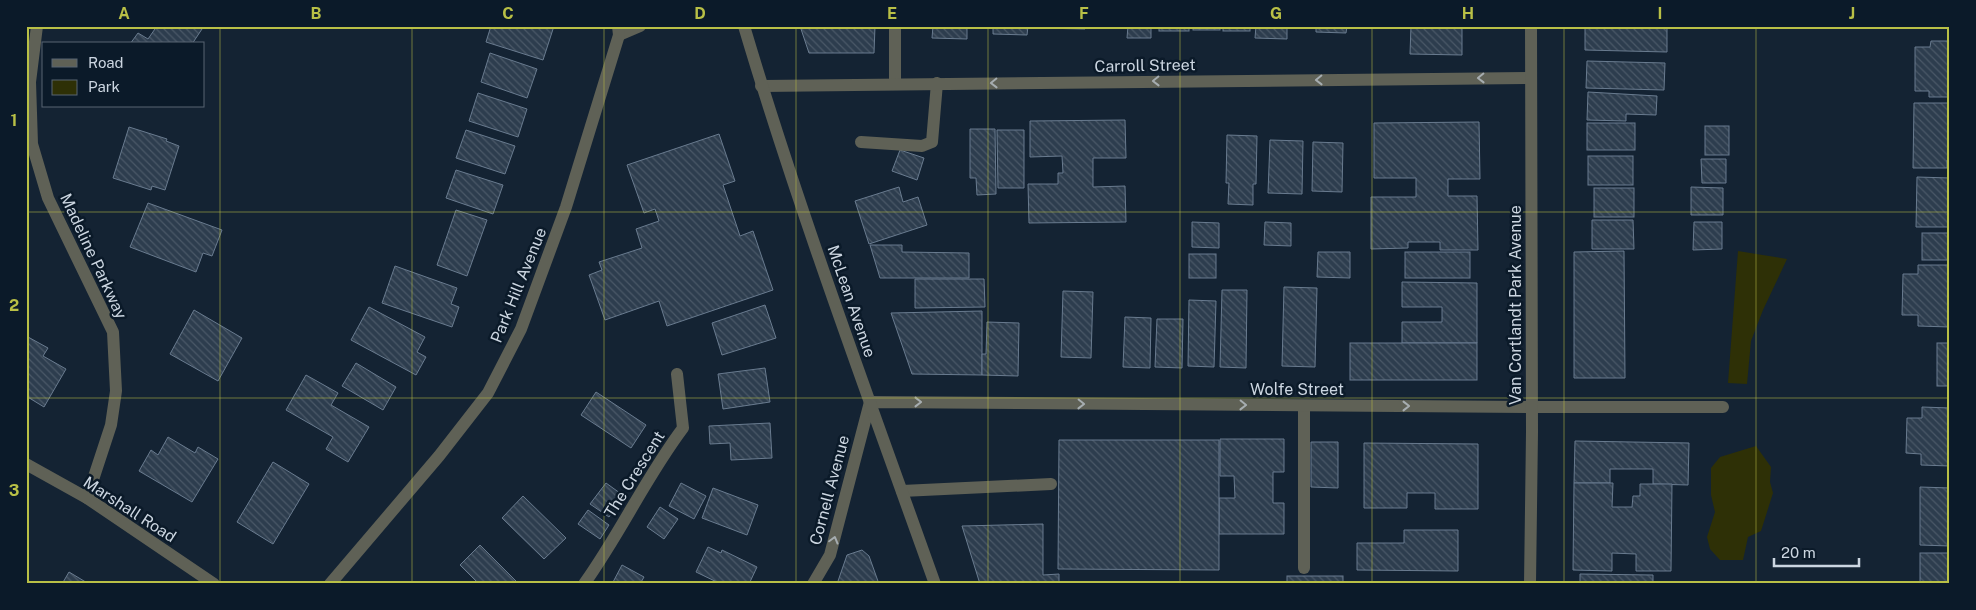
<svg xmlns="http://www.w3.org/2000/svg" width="1976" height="610" viewBox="0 0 1976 610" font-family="'Public Sans',sans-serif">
<defs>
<pattern id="building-back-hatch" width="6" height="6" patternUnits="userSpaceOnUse" patternTransform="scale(1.25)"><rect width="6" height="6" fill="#2d3d4e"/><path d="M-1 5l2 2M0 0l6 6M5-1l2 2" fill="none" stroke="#4a5867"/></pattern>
</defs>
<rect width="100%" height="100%" fill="#142333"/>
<g fill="#2e3006">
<polygon points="1738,251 1787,259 1763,310 1751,341 1747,384 1728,383"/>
<polygon points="1756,446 1771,467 1770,482 1773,493 1761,531 1748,537 1743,560 1720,560 1710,549 1707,537 1715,512 1711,495 1711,468 1720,457"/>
</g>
<g fill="url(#building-back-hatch)" stroke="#697b8f">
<polygon points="157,26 204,26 192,44 130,44 138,33 148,39"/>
<polygon points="491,26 554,26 543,60 486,42"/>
<polygon points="800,26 875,26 874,53 809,53"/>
<polygon points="933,26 967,26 967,39 932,38"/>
<polygon points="993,26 1028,26 1027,35 993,34"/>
<polygon points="1039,26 1085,26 1085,29 1039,28"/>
<polygon points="1128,26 1151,26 1151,38 1127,38"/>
<rect x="1159" y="26" width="30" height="5"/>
<rect x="1193" y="26" width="27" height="4"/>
<rect x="1223" y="26" width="27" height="5"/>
<polygon points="1256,26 1287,26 1287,39 1255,38"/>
<polygon points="1316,26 1347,26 1346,33 1316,32"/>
<polygon points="1411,26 1462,26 1462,55 1410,54"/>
<polygon points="1585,26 1667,26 1667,52 1585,50"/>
<polygon points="1931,41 1950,41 1950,97 1929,97 1929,91 1915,91 1915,47 1930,47"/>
<polygon points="490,53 537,69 527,98 481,82"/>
<polygon points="1587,61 1665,63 1664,90 1586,88"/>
<polygon points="1588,92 1657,96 1656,115 1626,114 1626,121 1587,120"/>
<polygon points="478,93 527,109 518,137 469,121"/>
<polygon points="1914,103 1948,103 1950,160 1947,160 1947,168 1913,168"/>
<polygon points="1125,120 1126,158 1093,158 1093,187 1125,186 1126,222 1029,223 1028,184 1058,184 1058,173 1063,173 1062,156 1030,157 1030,121"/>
<polygon points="1479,122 1480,179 1448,179 1448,196 1477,196 1478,250 1440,250 1440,242 1408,242 1408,248 1371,249 1371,197 1416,197 1416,178 1374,178 1374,123"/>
<rect x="1587" y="123" width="48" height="27"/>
<rect x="1705" y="126" width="24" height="29"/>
<polygon points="129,127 167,139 166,141 179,146 165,190 152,186 151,190 113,178"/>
<polygon points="970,129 995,129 996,194 977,195 976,178 970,178"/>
<polygon points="466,130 515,146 505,174 456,158"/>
<polygon points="997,130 1024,130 1024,188 998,188"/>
<polygon points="719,134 735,181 723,185 740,236 753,231 773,290 667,326 659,301 605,320 589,275 602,270 599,262 642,248 636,229 659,221 655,209 644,213 627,165"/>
<polygon points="1227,135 1257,136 1256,184 1253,184 1253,205 1228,204 1229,183 1226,183"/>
<polygon points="1270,140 1303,141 1302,194 1268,193"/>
<polygon points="1313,142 1343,143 1342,192 1312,191"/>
<polygon points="900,150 924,158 917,180 892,171"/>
<rect x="1588" y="156" width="45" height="29"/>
<polygon points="1701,159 1726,159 1726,183 1702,183"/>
<polygon points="456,170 503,185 493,214 446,198"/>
<polygon points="1917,177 1950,178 1950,227 1916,227"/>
<polygon points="899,187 903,202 918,197 927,225 869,244 855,201"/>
<polygon points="1691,187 1723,188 1723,215 1691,215"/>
<rect x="1594" y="188" width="40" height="29"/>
<polygon points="148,203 222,230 212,256 203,253 196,272 130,247"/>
<polygon points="456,210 487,220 467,276 437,265"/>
<polygon points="1592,220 1633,220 1634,249 1592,249"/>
<polygon points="1192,222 1219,223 1219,248 1192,247"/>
<polygon points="1265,222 1291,223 1291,246 1264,245"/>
<polygon points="1694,222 1722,222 1722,249 1693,250"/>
<rect x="1922" y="233" width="28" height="27"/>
<polygon points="870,245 902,245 902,252 969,253 969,278 880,278"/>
<polygon points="1624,251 1625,378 1574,378 1574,252"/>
<polygon points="1318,252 1350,252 1350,278 1317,277"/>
<rect x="1405" y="252" width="65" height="26"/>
<rect x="1189" y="254" width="27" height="24"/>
<polygon points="1918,265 1950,265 1950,327 1918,326 1918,315 1902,315 1903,274 1918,274"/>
<polygon points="395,266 457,288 451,304 459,307 452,327 382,303"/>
<polygon points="915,279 984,279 985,307 915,308"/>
<polygon points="1402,282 1477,283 1477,343 1402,343 1402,322 1442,322 1442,307 1402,307"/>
<polygon points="1284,287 1317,288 1315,367 1282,366"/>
<polygon points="1222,290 1247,290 1246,368 1220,367"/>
<polygon points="1063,291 1093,292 1091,358 1061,357"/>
<polygon points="1189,300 1216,301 1214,367 1188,366"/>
<polygon points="765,305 776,338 722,355 712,323"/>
<polygon points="369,307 425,337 417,352 426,357 416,375 351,340"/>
<polygon points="194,310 242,338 218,381 170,354"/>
<polygon points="982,311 982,375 912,374 891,313"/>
<polygon points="1125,317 1151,318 1150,368 1123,367"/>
<polygon points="1157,319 1183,319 1182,368 1155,367"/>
<polygon points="987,322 1019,323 1018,376 982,375 982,354 986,354"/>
<polygon points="28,337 48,348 43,356 66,369 44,407 26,396"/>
<rect x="1350" y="343" width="127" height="37"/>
<rect x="1937" y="343" width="13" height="43"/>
<polygon points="356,363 396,387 383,410 342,386"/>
<polygon points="765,368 770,402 723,409 718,374"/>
<polygon points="306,375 338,393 331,405 369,427 348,462 326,449 333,437 286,410"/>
<polygon points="596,392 646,425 631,448 581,415"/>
<polygon points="1922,407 1950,408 1950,466 1921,465 1921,454 1906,453 1907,418 1922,418"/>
<polygon points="770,423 772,458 731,460 730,443 710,444 709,426"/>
<polygon points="168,437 195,453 198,447 218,459 192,502 139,471 151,450 158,455"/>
<polygon points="1220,439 1284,439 1284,472 1273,472 1273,503 1284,503 1284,534 1219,534 1219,498 1235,498 1234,476 1220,476"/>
<polygon points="1059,440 1219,440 1219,570 1058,569"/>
<polygon points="1575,441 1689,443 1688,485 1653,484 1653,469 1610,469 1610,483 1574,483"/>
<polygon points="1311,442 1338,442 1338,488 1311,487"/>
<polygon points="1364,443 1478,444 1478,509 1435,509 1435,493 1407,493 1407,508 1364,508"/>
<polygon points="273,462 309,484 273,544 237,522"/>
<polygon points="606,483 624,496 609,517 590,504"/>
<polygon points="681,483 706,496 694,519 669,506"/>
<polygon points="1574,483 1613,483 1612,507 1632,507 1633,496 1640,496 1640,484 1672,484 1671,571 1636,571 1636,554 1612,553 1612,571 1573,570"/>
<polygon points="1920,487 1950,488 1950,546 1920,545"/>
<polygon points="713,488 758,505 747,535 702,518"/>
<polygon points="523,496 566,538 544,559 502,518"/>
<polygon points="660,507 678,519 664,539 647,527"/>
<polygon points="588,510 609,525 600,539 578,524"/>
<polygon points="1043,524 1043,575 1059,574 1059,584 980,584 962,526"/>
<polygon points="1404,530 1458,530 1458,571 1357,570 1357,543 1404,543"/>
<polygon points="480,545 519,584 479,584 460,565"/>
<polygon points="708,547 721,553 722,550 757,567 749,584 721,584 696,572"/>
<polygon points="862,550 869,556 879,584 837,584 847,555"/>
<rect x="1920" y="553" width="30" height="31"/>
<polygon points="622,565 644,577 640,584 612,584"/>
<polygon points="69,572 89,584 62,584"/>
<polygon points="1580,574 1653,575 1653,584 1580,584"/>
<rect x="1287" y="576" width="56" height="8"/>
</g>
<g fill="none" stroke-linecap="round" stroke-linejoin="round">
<g stroke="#5f6156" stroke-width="12">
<polyline points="895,84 895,26"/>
<polyline points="861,142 922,146 932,142 937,83"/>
<polyline points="1304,406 1304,568"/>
<polyline points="902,491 1051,484"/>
</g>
<g stroke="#5f6156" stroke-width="12">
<polyline points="37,26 30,82 32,144 48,198 113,332 116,391 111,425 87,498"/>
<polyline points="761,86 1530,78"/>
<polyline points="26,464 87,498 214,584"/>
<path d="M584,584c36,-50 62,-107 99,-156l-6,-54"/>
<polyline points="813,584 830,555 870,402 1532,407 1723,407"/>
</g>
<g stroke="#5f6156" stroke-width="12">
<path d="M744,26c56,188 125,373 191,558"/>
<polyline points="619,35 640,26"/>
<polyline points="330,584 439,456 488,393 521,329 566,207 619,35 618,26"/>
<polyline points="1530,584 1532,432 1531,26"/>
</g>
</g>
<defs><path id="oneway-chevron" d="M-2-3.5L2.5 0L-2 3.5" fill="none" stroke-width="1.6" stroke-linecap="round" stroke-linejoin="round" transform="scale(1.25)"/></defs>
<g stroke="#a6adb0">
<use href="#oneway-chevron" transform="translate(1481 78) rotate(179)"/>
<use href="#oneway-chevron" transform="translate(1319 80) rotate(179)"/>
<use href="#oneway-chevron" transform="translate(1156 81) rotate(179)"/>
<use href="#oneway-chevron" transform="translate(994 83) rotate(179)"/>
<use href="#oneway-chevron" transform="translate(918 402)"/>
<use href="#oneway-chevron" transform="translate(1081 404) rotate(1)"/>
<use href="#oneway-chevron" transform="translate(1243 405) rotate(1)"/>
<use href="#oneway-chevron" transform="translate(1406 406)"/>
<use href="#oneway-chevron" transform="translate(834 540) rotate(-75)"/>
</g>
<path fill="none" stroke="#b9c046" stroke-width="1" stroke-opacity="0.55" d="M220,26v558M412,26v558M604,26v558M796,26v558M988,26v558M1180,26v558M1372,26v558M1564,26v558M1756,26v558M26,212h1924M26,398h1924"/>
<g text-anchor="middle" stroke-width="5" stroke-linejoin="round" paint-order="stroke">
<g font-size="16" fill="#ccd6e1" stroke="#0b1a29">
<text transform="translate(1145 65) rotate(-1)" y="6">Carroll Street</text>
<text transform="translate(94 256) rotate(65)" y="6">Madeline Parkway</text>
<text transform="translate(518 285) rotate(-68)" y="6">Park Hill Avenue</text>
<text transform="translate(852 301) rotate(71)" y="6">McLean Avenue</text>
<text transform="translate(1515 305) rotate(-90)" y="6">Van Cortlandt Park Avenue</text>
<text x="1297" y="395">Wolfe Street</text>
<text transform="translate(634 474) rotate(-58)" y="6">The Crescent</text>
<text transform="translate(829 490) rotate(-75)" y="6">Cornell Avenue</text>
<text transform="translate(130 509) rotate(33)" y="6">Marshall Road</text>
</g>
</g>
<rect width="1976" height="610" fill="none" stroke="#0b1a29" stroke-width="55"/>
<rect x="42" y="42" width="162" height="65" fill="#0b1a29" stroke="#586573"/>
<rect x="52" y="59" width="25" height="8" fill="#5f6156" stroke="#586573"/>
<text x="88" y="68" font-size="15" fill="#ccd6e1">Road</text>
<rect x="52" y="80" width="25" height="15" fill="#2e3006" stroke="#586573"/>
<text x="88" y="92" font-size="15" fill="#ccd6e1">Park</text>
<path d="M1774 558v8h85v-8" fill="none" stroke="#ccd6e1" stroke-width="2.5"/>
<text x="1781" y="558" font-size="15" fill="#ccd6e1" stroke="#0b1a29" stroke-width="4" paint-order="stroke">20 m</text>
<rect x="28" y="28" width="1920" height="554" fill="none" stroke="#b9c046" stroke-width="2"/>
<g font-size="16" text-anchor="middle" font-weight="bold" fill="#b9c046">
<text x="124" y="19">A</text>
<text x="316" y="19">B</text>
<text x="508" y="19">C</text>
<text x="700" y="19">D</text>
<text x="892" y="19">E</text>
<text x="1084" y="19">F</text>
<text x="1276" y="19">G</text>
<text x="1468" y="19">H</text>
<text x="1660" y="19">I</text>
<text x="1852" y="19">J</text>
<text x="14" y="126">1</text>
<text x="14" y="311">2</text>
<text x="14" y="496">3</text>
</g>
</svg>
